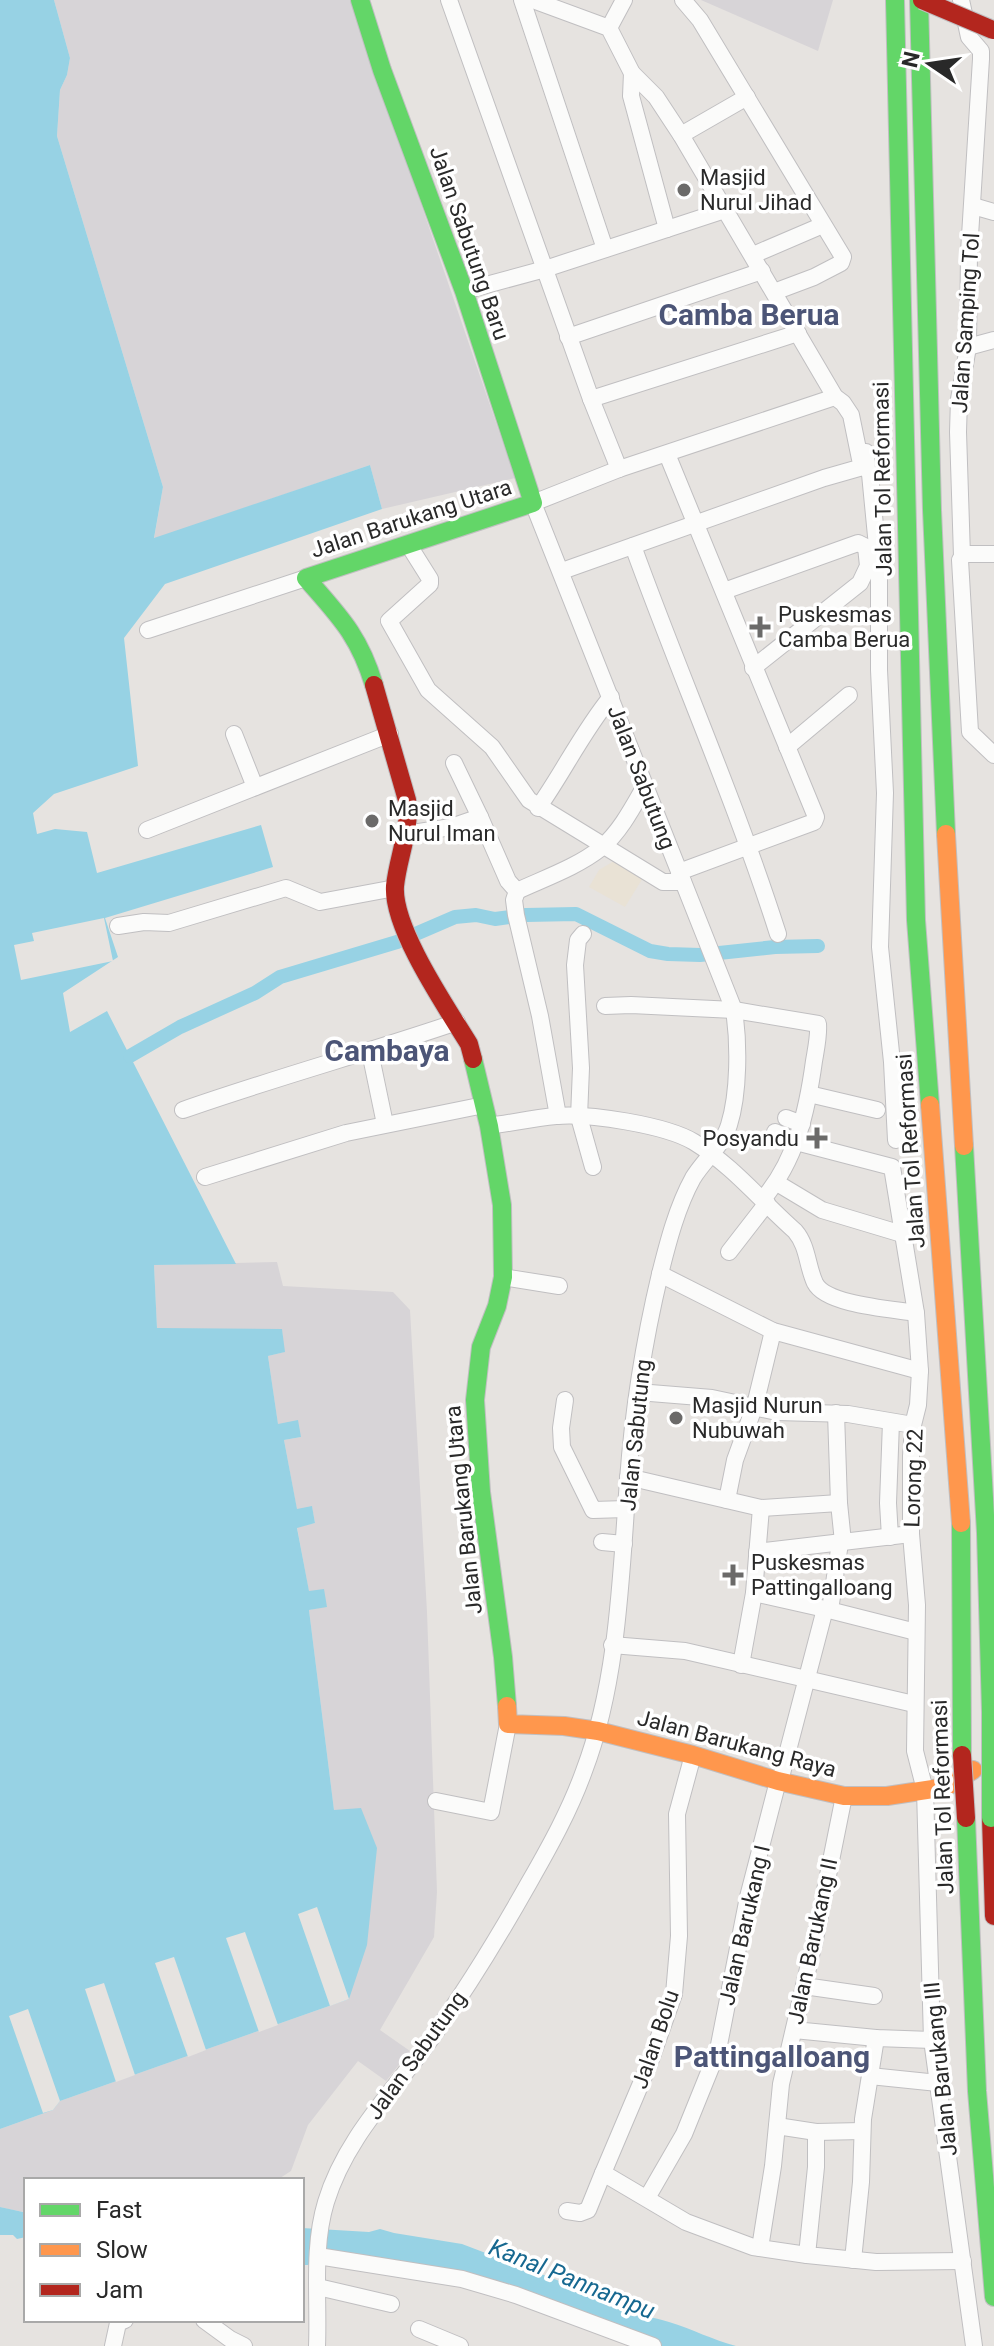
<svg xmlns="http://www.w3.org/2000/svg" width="994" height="2346" viewBox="0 0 994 2346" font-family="Roboto,sans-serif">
<rect width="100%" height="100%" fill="#e6e3e0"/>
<g fill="#d7d4d7">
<polygon points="54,0 351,0 515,478 382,509 370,465 154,539 163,487 57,136 60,90 67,75 70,58"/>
<polygon points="701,0 833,0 818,51"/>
<polygon points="277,1262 283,1286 393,1292 410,1310 427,1612 437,1892 434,1937 380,2030 410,2051 386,2081 358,2061 308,2125 291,2171 277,2180 26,2180 24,2212 8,2209 0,2207 0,2129 53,2110 60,2101 349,1999 334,1810 309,1610 327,1606 309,1592 297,1527 315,1523 312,1507 297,1510 284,1440 301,1437 278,1425 268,1356 284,1352 282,1330 157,1329 154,1265"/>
</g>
<polygon fill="#e9e2d5" points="619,858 646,873 625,907 589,887 599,870"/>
<g fill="#97d2e4">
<polygon points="0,0 54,0 70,58 67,75 60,90 57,136 163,487 154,538 370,465 382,509 165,584 124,638 138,766 54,794 33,813 37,834 55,829 87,832 97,873 261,825 273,867 105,918 118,957 63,993 70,1032 107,1011 236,1264 154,1265 157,1328 282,1329 285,1352 268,1356 278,1424 298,1420 301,1437 284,1440 297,1509 312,1506 315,1523 297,1528 309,1591 324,1589 327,1607 309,1610 334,1810 361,1808 377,1848 367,1945 349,1999 60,2101 53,2110 0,2129"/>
<polygon points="0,2207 23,2212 26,2207 26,2237 17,2239 13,2235 0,2235"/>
<path d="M302,2228l67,4 11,-3 14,4 68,11 124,47c27,23 51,21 83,31 23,7 44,18 67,24h-74l-169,-63 -179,-24 -6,6h-6z"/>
</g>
<g fill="#e6e3e0">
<polygon points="104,918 113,961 21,980 14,945 34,941 32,933"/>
<polygon points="317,1907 349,1999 330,2006 298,1914"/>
<polygon points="245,1932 278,2025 259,2032 226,1938"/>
<polygon points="174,1957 206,2050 188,2057 155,1963"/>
<polygon points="104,1983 135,2075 116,2082 85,1989"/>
<polygon points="28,2009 60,2101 53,2110 43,2113 9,2016"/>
</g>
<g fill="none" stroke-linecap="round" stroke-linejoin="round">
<polyline stroke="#97d2e4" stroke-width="14" points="130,1056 180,1027 255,993 280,977 397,942 455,917 476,915 495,919 526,915 576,914 650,951 668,954 700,955 775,947 818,946"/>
<defs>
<g id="street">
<polyline points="449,0 591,399 619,469"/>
<polyline points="522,0 605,249"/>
<polyline points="533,0 609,28 632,73 656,97 681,135 835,397 843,403 851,415 861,464 859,468 824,478 562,571"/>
<polyline points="683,0 700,20 843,257 841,263 814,277 774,292"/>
<polyline points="961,0 969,37 981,51 981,59 969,252 968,347 959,399 958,432 962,556"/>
<polyline points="609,28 624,0"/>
<polyline points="632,73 631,96 667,229"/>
<polyline points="681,135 747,97"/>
<polyline points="973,206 994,212"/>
<polyline points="753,255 816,228"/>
<polyline points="464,291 545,269 725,210"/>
<polyline points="568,337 762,271"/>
<polyline points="968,347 994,340"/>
<polyline points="591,399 798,333"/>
<polyline points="866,452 867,469 870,474 879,567 879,670 885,793 880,947 892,1062 896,1140"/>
<polyline points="667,454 816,817 814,822 679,872"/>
<polyline points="408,544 430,579 430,584 389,621 428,690 492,747 529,800 663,882 683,882"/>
<path d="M633,546c47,130 103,256 145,388"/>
<polyline points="994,554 964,554 960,560 970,732 994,755"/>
<polyline points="724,591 858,543 866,547 868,566 860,583 753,668"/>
<polyline points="148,630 306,578"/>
<polyline points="234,734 255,787"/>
<polyline points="787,747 849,695"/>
<path d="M538,808c26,-37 45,-77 73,-111"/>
<polyline points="480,817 508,881 517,891"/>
<polyline points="147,830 390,734"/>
<polyline points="406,834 451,827 480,817 454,763"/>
<polyline points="517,891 514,900 516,915 540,1016 558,1116"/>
<path d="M517,891c28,-13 60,-24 84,-43 19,-16 32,-41 44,-62"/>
<polyline points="118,926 144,922 169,923 286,888 320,902 395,888"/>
<polyline points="583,934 578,940 575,965 581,1068 579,1117 593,1167"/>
<path d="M605,1006l26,-1 103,5 84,14c1,12 -2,25 -4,37 -7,51 -18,99 -51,138"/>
<polyline points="370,1052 385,1124"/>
<polyline points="809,1094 877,1110"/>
<path d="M183,1110c91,-32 183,-57 274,-88"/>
<polyline points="786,1118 802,1124"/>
<path d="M489,1126c22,-3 45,-8 67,-10 32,-3 110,9 138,26 39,24 67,59 101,89 13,15 12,35 20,52 11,22 77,26 101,30"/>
<polyline points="775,1132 796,1142 892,1167 916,1313 920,1371 918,1405 913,1425 911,1456 911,1534 917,1605 915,1751 925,1790 932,2040 974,2346"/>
<polyline points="205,1177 346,1133 484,1105"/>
<polyline points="777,1183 822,1210 902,1234"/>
<polyline points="729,1252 767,1203"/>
<polyline points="660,1274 773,1331 920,1371"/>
<polyline points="503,1277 559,1286"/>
<polyline points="638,1392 712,1398 777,1412 848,1414 913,1425"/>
<polyline points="565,1400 561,1428 562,1447 593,1510 626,1509"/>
<polyline points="836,1413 839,1503 843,1542"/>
<polyline points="628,1477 761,1508 754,1593 741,1665"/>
<polyline points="727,1500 735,1460 755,1405 773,1331"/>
<polyline points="761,1508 839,1503"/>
<polyline points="890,1537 888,1503 891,1422"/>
<polyline points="602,1542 624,1544"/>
<polyline points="757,1552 911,1534"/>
<polyline points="754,1593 825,1609 780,1781"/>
<polyline points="825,1609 916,1632"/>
<polyline points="830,1610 840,1543"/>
<polyline points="612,1645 685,1651 914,1704"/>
<polyline points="693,1755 677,1814 679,1936 674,1994 650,2062 603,2173 686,2222 753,2247 760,2248 773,2166 781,2084 817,1930 844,1796"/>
<polyline points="436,1801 491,1812 508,1724"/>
<polyline points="804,1986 874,1996"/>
<polyline points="794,2030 876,2038 932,2040"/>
<polyline points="870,2076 938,2083"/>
<polyline points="777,2126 816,2132 862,2131"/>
<polyline points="816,2132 816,2167 807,2255 876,2262 963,2261"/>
<polyline points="647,2198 684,2134 718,2050 748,1897 778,1781"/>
<polyline points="567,2211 580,2213 588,2210 603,2173"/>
<polyline points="760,2248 807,2255"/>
<polyline points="318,2256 462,2279 516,2295 653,2346"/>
<polyline points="853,2260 861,2182 863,2119 876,2038"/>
<polyline points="318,2287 391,2304"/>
<polyline points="204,2320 230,2339 244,2346"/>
<polyline points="419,2329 460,2346"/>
<polyline points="113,2346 118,2323 125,2320"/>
<path d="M317,2346c2,-47 -5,-98 9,-144 19,-63 66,-109 104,-162 37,-51 69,-104 100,-159 20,-35 40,-71 54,-110 34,-89 37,-196 44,-291 5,-69 16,-139 32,-206 8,-32 17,-67 33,-96 11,-18 30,-33 36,-53 10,-32 10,-82 5,-115l-201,-507 86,-34 216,-72"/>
</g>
<g id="fast">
<path d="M360,0l22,70 82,221 69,212 -227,75c33,38 53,57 68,107"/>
<polyline points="895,0 916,920 930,1105"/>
<polyline points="919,0 932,510 946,834"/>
<polyline points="473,1059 489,1126 502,1205 503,1277 497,1306 481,1347 475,1400 481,1492 503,1657 507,1706"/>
<polyline points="964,1146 986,1533 991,1712"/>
<polyline points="961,1523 962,1755"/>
<polyline points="966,1818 977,2091 994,2297"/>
</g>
<g id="slow">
<polyline points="946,834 964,1146"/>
<polyline points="930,1105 961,1523"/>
<polyline points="507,1706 508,1724 564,1726 598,1731 693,1755 778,1781 844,1796 887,1796 946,1787 973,1770"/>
</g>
<g id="jam">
<path d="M374,685l33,115c4,30 -9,57 -12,86 -3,42 52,122 74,158l4,15"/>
<polyline points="991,1818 994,1916"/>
</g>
</defs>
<use href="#street" stroke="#c0bfc1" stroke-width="18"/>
<use href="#fast" stroke="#c0bfc1" stroke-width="20"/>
<use href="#slow" stroke="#c0bfc1" stroke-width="20"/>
<use href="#jam" stroke="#c0bfc1" stroke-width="20"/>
<use href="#street" stroke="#fbfbfa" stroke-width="16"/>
<use href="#fast" stroke="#63d668" stroke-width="18"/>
<use href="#slow" stroke="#ff974d" stroke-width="18"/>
<use href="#jam" stroke="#b3261e" stroke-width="18"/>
<defs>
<polyline id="fast-bridge" points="991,1712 991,1818"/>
<g id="jam-bridge">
<polyline points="922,0 993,30"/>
<polyline points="962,1755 966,1818"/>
</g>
</defs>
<use href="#fast-bridge" stroke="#c0bfc1" stroke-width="20" stroke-linecap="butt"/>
<use href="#jam-bridge" stroke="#c0bfc1" stroke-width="20" stroke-linecap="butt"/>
<use href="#fast-bridge" stroke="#63d668" stroke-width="18"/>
<use href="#jam-bridge" stroke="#b3261e" stroke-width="18"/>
</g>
<g fill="#6b6a69" stroke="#fff" stroke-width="3">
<circle cx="684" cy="190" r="8"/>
<path d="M756 615h8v8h8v8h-8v8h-8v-8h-8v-8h8z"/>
<circle cx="372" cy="821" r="8"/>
<path d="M813 1126h8v8h8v8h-8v8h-8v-8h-8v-8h8z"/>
<circle cx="676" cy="1418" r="8"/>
<path d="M729 1563h8v8h8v8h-8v8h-8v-8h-8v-8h8z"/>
</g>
<g text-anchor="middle" stroke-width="7" stroke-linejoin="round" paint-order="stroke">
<g font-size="22" fill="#292929" stroke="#fff" text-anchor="start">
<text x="700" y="185">Masjid<tspan x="700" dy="25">Nurul Jihad</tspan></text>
<text x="778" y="622">Puskesmas<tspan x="778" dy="25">Camba Berua</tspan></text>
<text x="388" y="816">Masjid<tspan x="388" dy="25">Nurul Iman</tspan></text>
<text x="799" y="1146" text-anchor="end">Posyandu</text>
<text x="692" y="1413">Masjid Nurun<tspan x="692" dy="25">Nubuwah</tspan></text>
<text x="751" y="1570">Puskesmas<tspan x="751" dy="25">Pattingalloang</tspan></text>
</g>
<g font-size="22" fill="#292929" stroke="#fff">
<text transform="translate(470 243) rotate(71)" y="8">Jalan Sabutung Baru</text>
<text transform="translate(965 323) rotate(-86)" y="8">Jalan Samping Tol</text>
<text transform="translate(882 479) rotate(-91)" y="8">Jalan Tol Reformasi</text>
<text transform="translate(411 518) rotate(-18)" y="8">Jalan Barukang Utara</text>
<text transform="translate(642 777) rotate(69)" y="8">Jalan Sabutung</text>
<text transform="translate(910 1151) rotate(-94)" y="8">Jalan Tol Reformasi</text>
<text transform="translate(635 1435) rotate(-84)" y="8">Jalan Sabutung</text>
<text transform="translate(913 1478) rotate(-88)" y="8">Lorong 22</text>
<text transform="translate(463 1510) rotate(-96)" y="8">Jalan Barukang Utara</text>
<text transform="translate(737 1743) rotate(15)" y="8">Jalan Barukang Raya</text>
<text transform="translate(942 1797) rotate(-92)" y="8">Jalan Tol Reformasi</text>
<text transform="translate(744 1925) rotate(-77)" y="8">Jalan Barukang I</text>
<text transform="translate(812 1941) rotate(-78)" y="8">Jalan Barukang II</text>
<text transform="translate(655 2039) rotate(-71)" y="8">Jalan Bolu</text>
<text transform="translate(416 2055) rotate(-54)" y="8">Jalan Sabutung</text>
<text transform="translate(940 2069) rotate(-96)" y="8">Jalan Barukang III</text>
</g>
<g font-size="24" font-style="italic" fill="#166890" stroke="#fff">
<text transform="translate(572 2279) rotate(22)" y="8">Kanal Pannampu</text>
</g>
<g font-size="30" font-weight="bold" fill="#4c5577" stroke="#fff">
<text x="749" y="325">Camba Berua</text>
<text x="387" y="1061">Cambaya</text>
<text x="772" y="2067">Pattingalloang</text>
</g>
</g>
<rect x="24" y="2178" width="280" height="144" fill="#ffffff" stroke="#a9a9a9" stroke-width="2"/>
<rect x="40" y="2204" width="40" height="12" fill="#63d668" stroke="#a9a9a9" stroke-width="2"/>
<text x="96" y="2218" font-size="24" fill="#292929">Fast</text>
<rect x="40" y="2244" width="40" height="12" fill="#ff974d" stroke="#a9a9a9" stroke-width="2"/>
<text x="96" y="2258" font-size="24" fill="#292929">Slow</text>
<rect x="40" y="2284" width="40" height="12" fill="#b3261e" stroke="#a9a9a9" stroke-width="2"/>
<text x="96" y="2298" font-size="24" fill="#292929">Jam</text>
<g transform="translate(930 64) rotate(283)" stroke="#ffffff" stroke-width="6" paint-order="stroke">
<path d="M0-6L14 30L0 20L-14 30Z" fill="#292929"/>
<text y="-12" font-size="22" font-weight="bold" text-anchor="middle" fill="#292929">N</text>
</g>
</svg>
